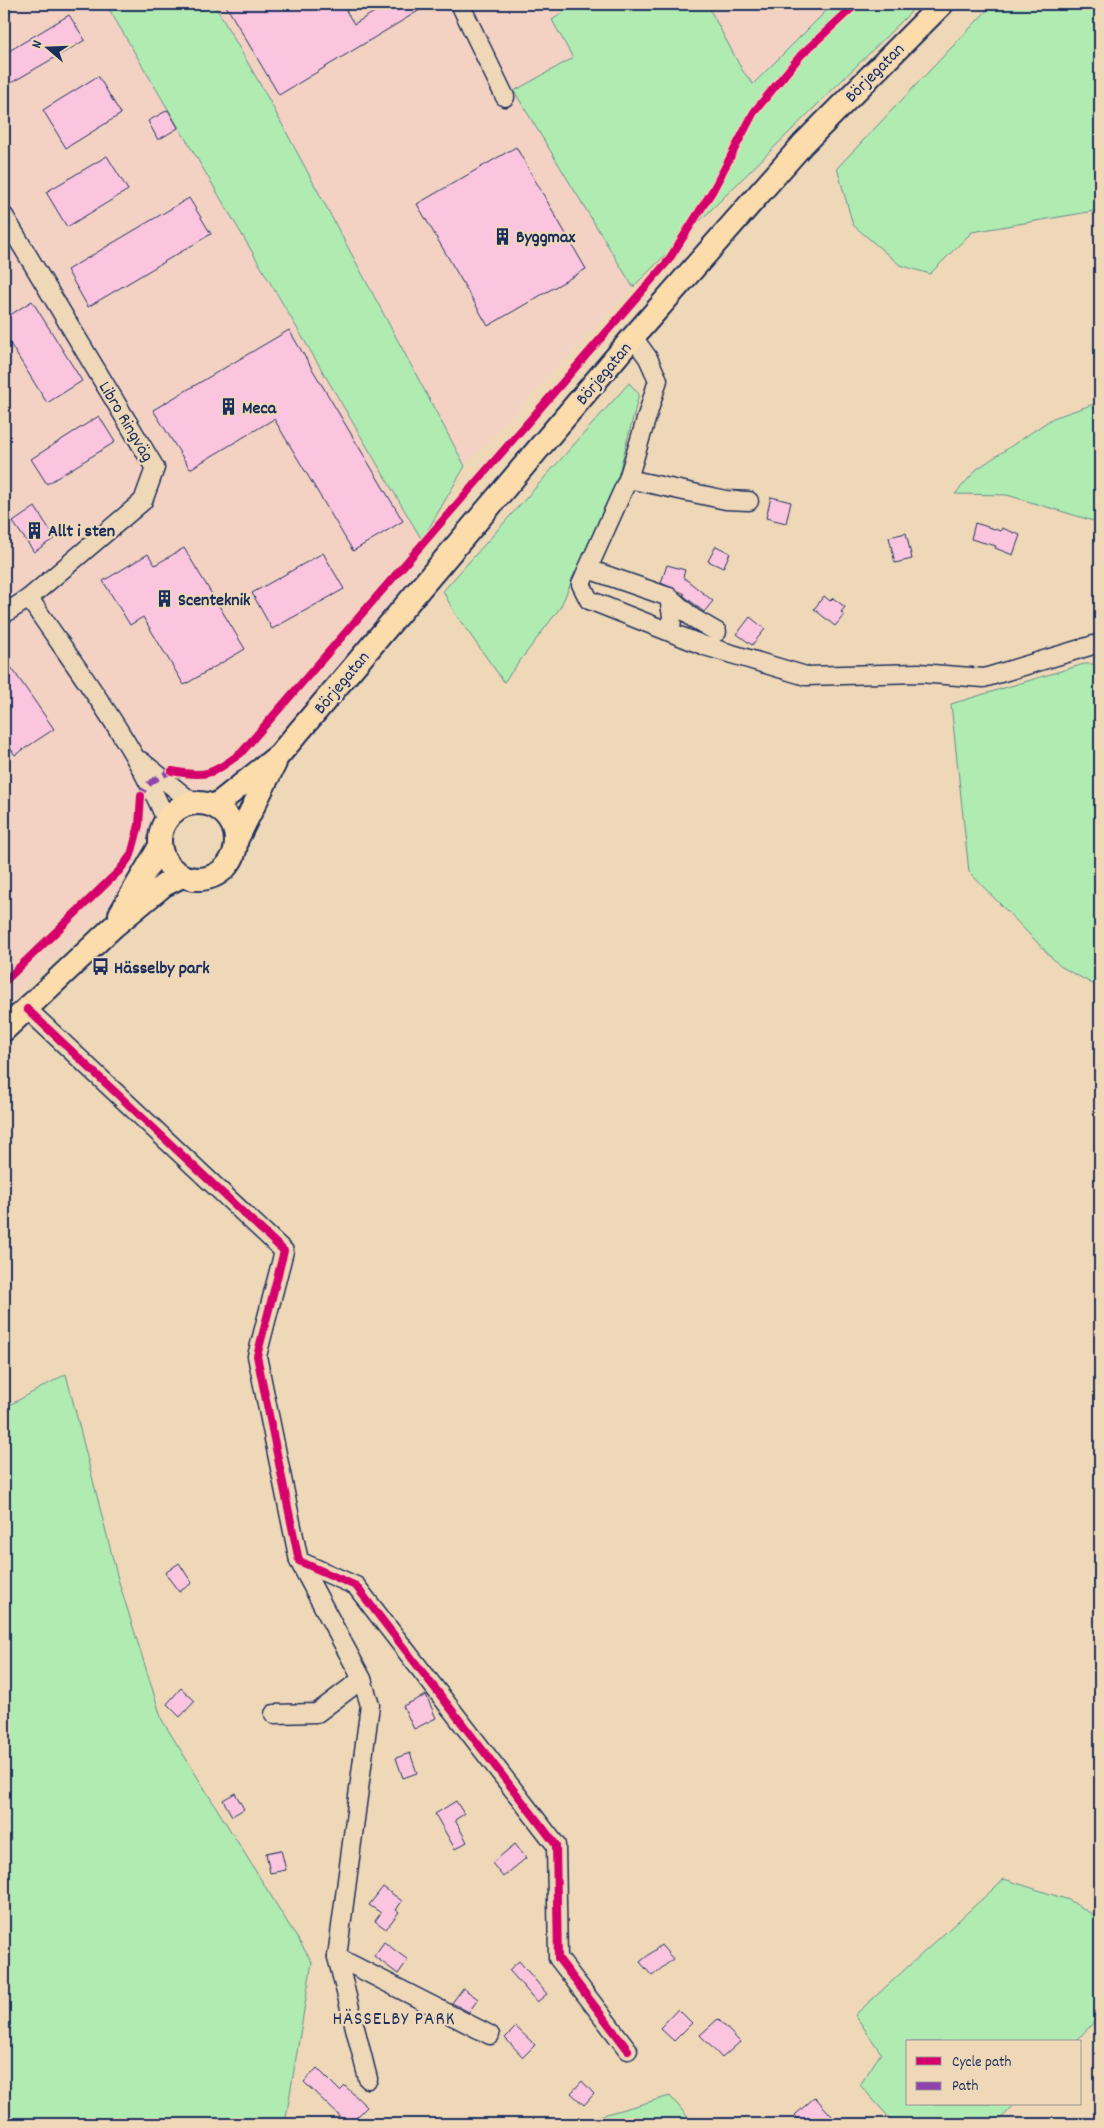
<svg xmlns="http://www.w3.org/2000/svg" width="1104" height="2128" viewBox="0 0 1104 2128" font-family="Dekko,sans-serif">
<rect width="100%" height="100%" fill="#efd8b8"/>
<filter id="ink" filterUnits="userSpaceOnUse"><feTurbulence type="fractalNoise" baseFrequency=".02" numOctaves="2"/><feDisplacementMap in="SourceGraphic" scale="10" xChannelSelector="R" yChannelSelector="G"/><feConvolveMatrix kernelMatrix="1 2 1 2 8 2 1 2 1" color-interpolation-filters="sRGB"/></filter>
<g filter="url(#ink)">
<g fill="#f3d2c4">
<polygon points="4,4 106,4 422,540 415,582 234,782 168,797 112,905 4,1006"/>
<polygon points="212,4 833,4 754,84 787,136 633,287 465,466 268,98"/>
</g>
<g fill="#b0ebb1" stroke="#668d88">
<polygon points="106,4 214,4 268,98 465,466 422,540"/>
<polygon points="575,4 707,4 742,70 753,84 833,4 908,4 911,12 633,287 514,91 573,58 552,20"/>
<polygon points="993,4 1100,4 1100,210 972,232 930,274 900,265 853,225 837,168"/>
<polygon points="629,383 639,394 618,477 560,608 504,682 454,612 443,591"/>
<polygon points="1100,402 1100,523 1007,495 955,494 977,469 1053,418"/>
<polygon points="1084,664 1100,664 1100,988 1060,966 969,872 951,704"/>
<polygon points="66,1374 118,1579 162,1720 312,1962 285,2124 4,2124 4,1408"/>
<polygon points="1004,1879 1069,1900 1100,1919 1100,2016 1075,2042 908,2042 908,2104 1015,2104 996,2124 895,2124 860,2085 881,2053 855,2015"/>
<polygon points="670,2096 694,2124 589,2124 596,2117"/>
</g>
<g fill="#fbc5df" stroke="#1b2f5e">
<polygon points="225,4 342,4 354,24 388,4 430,4 279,95"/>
<polygon points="69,15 85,40 4,87 4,54"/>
<polygon points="98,76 121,114 66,148 43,110"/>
<polygon points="168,110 178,128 158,140 148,121"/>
<polygon points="516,147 586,269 488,326 417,204"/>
<polygon points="107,156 128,190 67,227 46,192"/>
<polygon points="189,198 211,234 88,307 67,270"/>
<polygon points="32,301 82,381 47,403 4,334 4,319"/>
<polygon points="289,330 403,521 353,551 274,419 190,469 153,410"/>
<polygon points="99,416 115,442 47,484 31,459"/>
<polygon points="771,497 791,502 786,523 766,518"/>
<polygon points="35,507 55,538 34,552 13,522"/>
<polygon points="975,523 1001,531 1002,528 1020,535 1013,555 995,548 996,546 971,539"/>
<polygon points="906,533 912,559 895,563 889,537"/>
<polygon points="716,546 730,553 723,568 708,561"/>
<polygon points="184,548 245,649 184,685 143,617 130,625 103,581 148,554 155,565"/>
<polygon points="323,553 344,589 272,629 252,593"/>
<polygon points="667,565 685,570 683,577 713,601 704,612 683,595 685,594 661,583"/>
<polygon points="824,596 830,601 833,598 845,607 841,612 844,615 835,626 814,609"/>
<polygon points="750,617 765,629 752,645 737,634"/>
<polygon points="4,657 54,729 15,755 4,739"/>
<polygon points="179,1563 192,1583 179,1592 165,1573"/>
<polygon points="181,1688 195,1701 180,1717 167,1704"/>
<polygon points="426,1695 436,1718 414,1729 403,1706"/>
<polygon points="410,1753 417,1773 403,1778 396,1758"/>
<polygon points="235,1793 244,1809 232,1816 223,1800"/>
<polygon points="456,1801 464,1814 455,1820 467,1842 455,1849 435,1814"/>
<polygon points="515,1844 526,1858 503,1877 492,1863"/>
<polygon points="281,1850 286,1870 270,1873 266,1853"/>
<polygon points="383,1887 402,1901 396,1910 399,1912 386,1929 375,1921 381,1913 369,1905"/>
<polygon points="384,1942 408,1960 398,1974 374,1956"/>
<polygon points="661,1945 673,1959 652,1976 640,1962"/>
<polygon points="519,1961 547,1994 537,2002 509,1970"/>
<polygon points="463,1988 478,1999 469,2012 452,2003"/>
<polygon points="678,2009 692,2023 674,2041 660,2028"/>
<polygon points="718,2019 740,2042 722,2058 700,2035"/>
<polygon points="516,2027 535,2045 523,2057 505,2038"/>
<polygon points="317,2068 340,2091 345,2086 367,2107 350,2124 348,2124 304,2082"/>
<polygon points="582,2081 594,2094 584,2105 571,2093"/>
<polygon points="815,2097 839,2124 803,2124 795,2115"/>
</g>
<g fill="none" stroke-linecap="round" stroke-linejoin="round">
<defs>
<g id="minor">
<polyline points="460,4 505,97"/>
<polyline points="4,216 155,468 143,501 29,598 4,614"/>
<polyline points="633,337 648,358 658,380 628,479 581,584 589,600 705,646 806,676 919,673 984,678 1100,643"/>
<polyline points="628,479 726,500 749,501"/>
<polyline points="588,569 669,597 672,616 671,632"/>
<polyline points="669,597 693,618 717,632"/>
<path d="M29,598c47,70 105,144 137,222"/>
<polyline points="141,761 193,803"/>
<polyline points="27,1009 284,1251 257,1356 299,1561 356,1586 556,1845 558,1958 628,2050"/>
<polyline points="362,1679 370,1705 337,1957 368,2079"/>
<polyline points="274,1714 317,1713 362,1679 299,1561"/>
<polyline points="337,1957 490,2035"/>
</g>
<g id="major">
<circle cx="198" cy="841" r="38"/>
<polyline points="215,806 279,755 633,337 803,144 942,4"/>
<polyline points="237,839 275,763"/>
<polyline points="120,914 160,846"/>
<polyline points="4,1030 113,927 164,885 182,876"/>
</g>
</defs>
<use href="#minor" stroke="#1b2f5e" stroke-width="21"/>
<use href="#major" stroke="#1b2f5e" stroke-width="26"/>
<use href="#minor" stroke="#efd8b8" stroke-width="18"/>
<use href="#major" stroke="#fddcac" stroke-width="22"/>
<path stroke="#8e44ad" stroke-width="6" stroke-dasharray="12 6" stroke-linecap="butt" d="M140,800c1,-15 20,-24 32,-29"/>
<defs>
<g id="cycleway">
<path d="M172,771c35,7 40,3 69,-18l427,-492 45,-71 41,-78 47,-57 55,-51"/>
<polyline points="4,982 119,871 131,855 139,825 141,796"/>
<polyline points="27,1009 284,1251 257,1356 299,1561 356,1586 556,1845 558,1958 628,2050"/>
</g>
</defs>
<use href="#cycleway" stroke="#efd8b8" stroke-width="11"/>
<use href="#cycleway" stroke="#d6006c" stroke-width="8"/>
</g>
</g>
<defs>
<symbol id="building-bare" viewBox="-9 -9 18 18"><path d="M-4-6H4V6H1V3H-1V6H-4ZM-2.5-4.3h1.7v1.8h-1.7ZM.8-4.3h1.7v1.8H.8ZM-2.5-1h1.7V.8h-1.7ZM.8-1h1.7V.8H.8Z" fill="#1b2f5e" stroke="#efd8b8" stroke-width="2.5" paint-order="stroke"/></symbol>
<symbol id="bus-bare" viewBox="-9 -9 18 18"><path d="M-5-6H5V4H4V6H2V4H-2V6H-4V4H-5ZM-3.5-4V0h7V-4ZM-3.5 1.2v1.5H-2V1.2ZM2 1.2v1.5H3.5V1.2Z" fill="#1b2f5e" stroke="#efd8b8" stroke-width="2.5" paint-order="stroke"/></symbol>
</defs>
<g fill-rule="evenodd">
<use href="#building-bare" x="490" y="224" width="25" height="25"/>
<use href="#building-bare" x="216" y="394" width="25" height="25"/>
<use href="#building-bare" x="22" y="518" width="25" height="25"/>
<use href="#building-bare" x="152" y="586" width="25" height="25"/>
<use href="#bus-bare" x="88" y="954" width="25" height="25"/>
</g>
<g text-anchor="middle" stroke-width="4.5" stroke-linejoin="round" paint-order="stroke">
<g font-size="18" fill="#1b2f5e" stroke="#efd8b8">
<text transform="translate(874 72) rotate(-45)" y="6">Börjegatan</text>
<text transform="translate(603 373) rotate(-50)" y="6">Börjegatan</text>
<text transform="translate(127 421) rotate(59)" y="6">Libro Ringväg</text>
<text transform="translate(341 682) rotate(-50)" y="6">Börjegatan</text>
</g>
<g font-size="18" font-weight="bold" fill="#1b2f5e" stroke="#efd8b8" text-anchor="start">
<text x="516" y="242">Byggmax</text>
<text x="242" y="413">Meca</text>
<text x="48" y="536">Allt i sten</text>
<text x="178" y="605">Scenteknik</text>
<text x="114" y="973">Hässelby park</text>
</g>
<g font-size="19" letter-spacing="1" fill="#1b2f5e" stroke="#efd8b8">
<text x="394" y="2024">HÄSSELBY PARK</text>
</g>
</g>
<rect width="1104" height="2128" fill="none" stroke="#efd8b8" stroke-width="20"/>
<rect x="10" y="10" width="1084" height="2108" fill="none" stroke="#1b2f5e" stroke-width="2" filter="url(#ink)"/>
<rect x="906" y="2040" width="175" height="65" fill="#efd8b8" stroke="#9a9494"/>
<rect x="916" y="2057" width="25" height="8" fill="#d6006c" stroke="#9a9494"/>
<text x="952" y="2066" font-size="15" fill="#1b2f5e">Cycle path</text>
<rect x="916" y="2082" width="25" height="8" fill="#8e44ad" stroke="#9a9494"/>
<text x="952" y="2090" font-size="15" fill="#1b2f5e">Path</text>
<g transform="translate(48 48) rotate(289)" stroke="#efd8b8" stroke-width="4" paint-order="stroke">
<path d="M0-4L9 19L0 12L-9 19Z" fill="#1b2f5e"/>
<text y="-8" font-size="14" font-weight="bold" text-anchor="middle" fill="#1b2f5e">N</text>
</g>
</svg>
